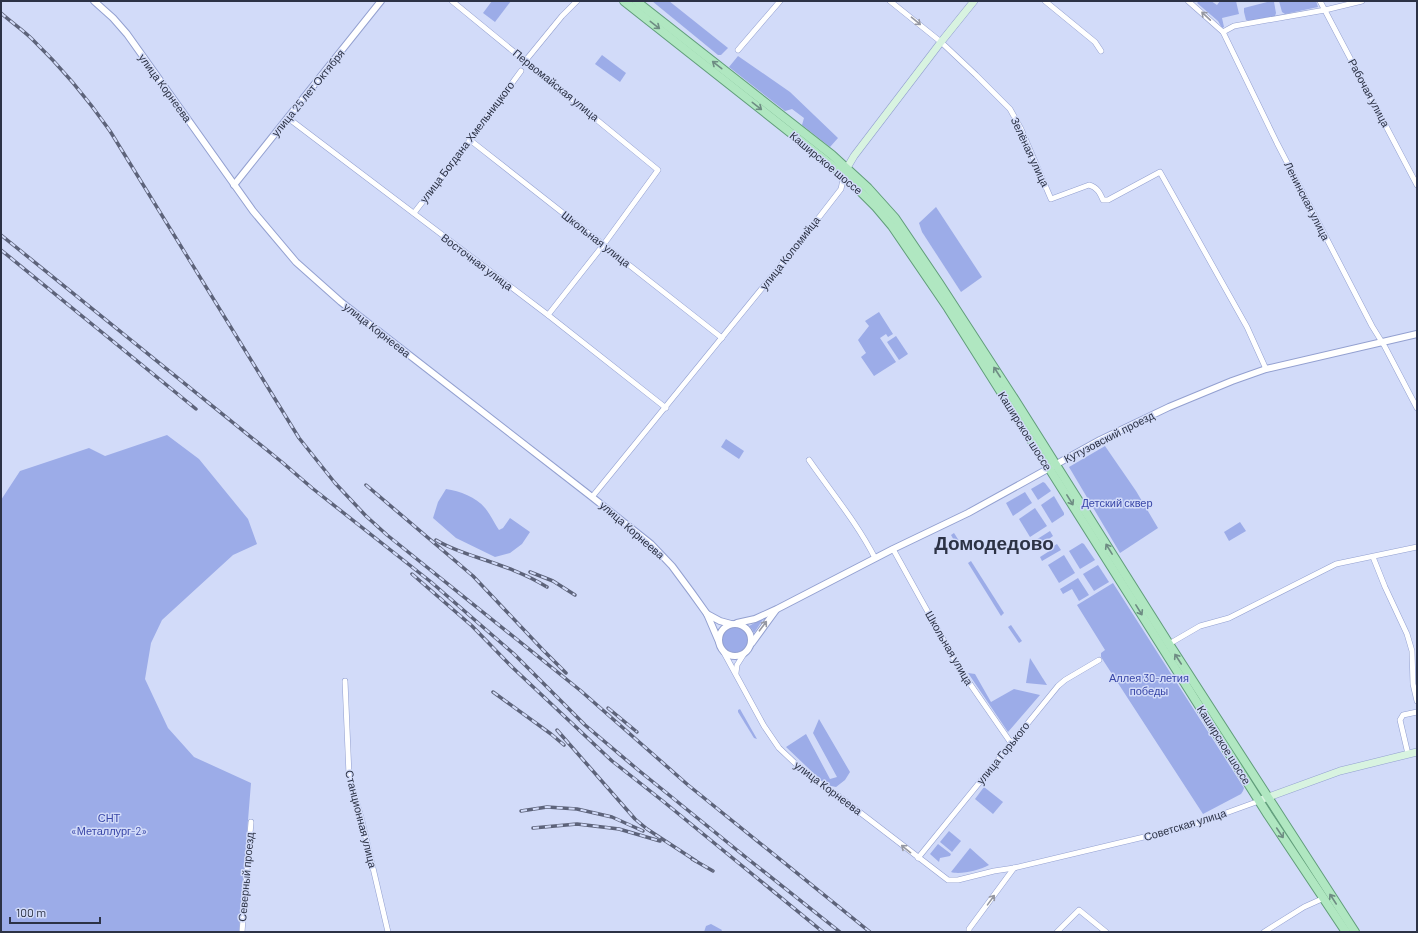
<svg xmlns="http://www.w3.org/2000/svg" width="1418" height="933" viewBox="0 0 1418 933" font-family="Barlow,sans-serif">
<rect width="100%" height="100%" fill="#d2dbf9"/>
<g fill="#9cace8">
<polygon points="492,1 511,1 495,22 483,13"/>
<polygon points="652,1 669,1 728,48 721,55 718,55"/>
<polygon points="1199,1 1211,1 1217,5 1220,1 1236,1 1239,14 1222,18 1224,27 1222,28 1218,21 1197,3"/>
<polygon points="1271,1 1274,2 1276,13 1275,16 1249,21 1246,20 1244,12 1244,8"/>
<polygon points="1279,1 1316,1 1318,7 1285,14 1282,12"/>
<polygon points="602,55 626,73 620,82 595,64"/>
<polygon points="738,56 790,92 838,138 830,147 802,125 804,118 792,109 785,111 729,67"/>
<polygon points="936,207 982,277 961,292 922,232 919,223"/>
<polygon points="879,312 893,334 888,337 886,334 880,338 896,362 874,376 861,357 866,353 858,340 869,326 865,321"/>
<polygon points="896,336 908,354 899,360 887,342"/>
<polygon points="167,435 199,459 248,519 257,544 233,555 162,620 151,643 145,679 168,728 194,757 251,783 239,932 1,932 1,500 20,471 89,448 105,456"/>
<polygon points="726,439 744,451 739,459 721,447"/>
<polygon points="1105,446 1136,491 1158,528 1120,553 1069,467"/>
<polygon points="1043,482 1045,483 1051,491 1038,500 1031,489"/>
<path d="M446,489c14,2 30,8 39,19 6,7 9,15 14,22l4,-2 7,-10 20,14 -8,12 -12,9 -15,4 -39,-19 -23,-20 5,-16z"/>
<polygon points="1025,492 1032,503 1013,516 1006,503"/>
<polygon points="1054,496 1064,513 1064,515 1052,523 1041,505"/>
<polygon points="1035,508 1047,526 1030,537 1019,519"/>
<polygon points="1240,522 1246,531 1229,541 1224,532"/>
<polygon points="1050,531 1053,536 1046,541 1044,540 1033,547 1031,543"/>
<polygon points="954,533 963,547 959,549 951,535"/>
<polygon points="1082,543 1084,544 1095,560 1080,569 1069,551"/>
<polygon points="1057,544 1061,550 1042,561 1040,557 1051,550 1050,548"/>
<polygon points="1064,555 1075,573 1059,583 1048,565"/>
<polygon points="971,561 1004,613 1001,616 968,563"/>
<polygon points="1098,565 1109,582 1094,591 1083,574"/>
<polygon points="1078,578 1089,595 1079,601 1072,589 1063,594 1060,589"/>
<polygon points="1113,583 1244,788 1243,791 1241,794 1203,814 1101,657 1101,653 1105,650 1077,605"/>
<polygon points="764,618 754,633 752,629 749,626"/>
<polygon points="1011,625 1022,641 1019,643 1008,627"/>
<circle cx="735" cy="640" r="13"/>
<polygon points="1030,658 1047,685 1026,683"/>
<polygon points="968,673 975,674 991,702 1014,689 1040,695 1008,732"/>
<polygon points="740,709 757,739 754,738 738,712 738,710"/>
<polygon points="819,719 850,772 845,780 836,787 826,785 786,747 806,734 830,779 837,777 813,733"/>
<polygon points="984,787 1003,802 993,814 975,799"/>
<polygon points="949,831 961,841 952,852 940,842"/>
<polygon points="938,844 951,854 950,856 940,858 939,862 930,854"/>
<path d="M970,848l19,17c-9,5 -29,10 -38,7z"/>
<polygon points="711,924 722,930 721,932 704,932 706,926"/>
</g>
<g fill="none" stroke-linecap="round" stroke-linejoin="round">
<defs>
<g id="minor">
<polyline points="452,1 658,170 604,244 548,315"/>
<path d="M890,1l51,41 35,33 34,34 11,20 30,70 38,-14c8,2 11,8 14,15h5l52,-28 87,155 19,42"/>
<polyline points="1045,1 1095,42 1101,51"/>
<polyline points="1188,1 1223,32 1277,143 1372,326 1385,347 1417,408"/>
<polyline points="1320,1 1417,185"/>
<polyline points="1223,32 1234,26 1325,10 1362,1"/>
<polyline points="738,50 780,1"/>
<polyline points="526,60 562,16 577,1"/>
<polyline points="288,118 548,315 666,408"/>
<polyline points="470,140 722,338"/>
<polyline points="414,213 470,140 521,71"/>
<path d="M809,460c23,33 48,63 66,98"/>
<polyline points="592,497 803,238 841,189 844,175"/>
<polyline points="893,549 959,668 1011,743"/>
<polyline points="1373,557 1385,587 1407,634 1412,651 1413,684 1417,701"/>
<polyline points="1169,644 1200,626 1229,618 1336,564 1417,547"/>
<polyline points="723,651 764,726 779,748 797,765 827,789 836,794 948,880 958,880 994,871 1014,868 1190,826 1259,801"/>
<polyline points="736,673 737,665 744,654"/>
<polyline points="345,681 349,775 362,821 388,932"/>
<polyline points="1408,754 1400,720 1403,715 1417,712"/>
<polyline points="918,858 1058,686 1065,680 1099,660"/>
<polyline points="242,932 251,822"/>
<polyline points="969,932 969,929 1014,868"/>
<polyline points="1057,932 1079,910 1106,932"/>
<polyline points="1264,932 1304,907 1324,898"/>
</g>
<g id="tertiary">
<polyline points="94,1 113,18 127,34 253,211 296,262 341,302 592,497 651,544 672,566 692,593 707,614 719,642"/>
<polyline points="234,185 381,1"/>
<polyline points="707,614 720,621 731,624"/>
<polyline points="737,623 755,619 777,609 893,549 968,513 1100,440 1169,407 1232,381 1266,369 1417,334"/>
<circle cx="735" cy="640" r="16"/>
<polyline points="752,643 776,610"/>
</g>
<g id="secondary">
<polyline points="844,173 854,156 941,42 974,1"/>
<polyline points="1263,799 1340,771 1417,752"/>
</g>
<g id="primary">
<polyline points="624,1 844,175 876,207 892,226 948,308 1268,815 1346,932"/>
<polyline points="636,1 832,155 868,188 895,218 939,283 1015,400 1169,644 1355,932"/>
</g>
</defs>
<use href="#minor" stroke="#93a0d0" stroke-width="6"/>
<use href="#tertiary" stroke="#93a0d0" stroke-width="8"/>
<use href="#secondary" stroke="#93a0d0" stroke-width="8"/>
<use href="#primary" stroke="#609d7a" stroke-width="10"/>
<use href="#minor" stroke="#fff" stroke-width="5"/>
<use href="#tertiary" stroke="#fff" stroke-width="6"/>
<use href="#secondary" stroke="#d8f3e0" stroke-width="7"/>
<use href="#primary" stroke="#b0e7c1" stroke-width="8"/>
<defs>
<g id="rail">
<path d="M1,13c10,9 22,17 31,26 29,28 55,59 78,92l189,307 36,45 31,33 21,19 194,156 107,94 182,147"/>
<polyline points="1,235 283,463 312,488 431,582 514,654 585,725 637,769 748,859 840,932"/>
<polyline points="1,250 196,409"/>
<polyline points="366,485 473,576 543,650 566,673"/>
<path d="M436,540c13,8 28,13 43,18 24,8 47,16 68,29"/>
<polyline points="530,572 553,581 575,595"/>
<polyline points="412,574 472,626 512,667 612,761 664,802 823,932"/>
<polyline points="493,692 551,734 564,745"/>
<polyline points="608,708 637,732"/>
<polyline points="557,730 635,819 647,829 696,861"/>
<polyline points="521,811 547,807 577,809 612,817 643,831"/>
<polyline points="533,828 577,824 619,829 660,841"/>
<polyline points="692,859 713,871"/>
</g>
</defs>
<use href="#rail" stroke="#5d637a" stroke-width="3.5"/>
<use href="#rail" stroke="#d2dbf9" stroke-width="2" stroke-dasharray="6" stroke-linecap="butt"/>
</g>
<defs><path id="oneway-shaft" d="M-6 0H5M1.5-3L5.5 0L1.5 3" fill="none" stroke-width="1.6" stroke-linecap="round" stroke-linejoin="round"/></defs>
<g stroke="#9698a2">
<use href="#oneway-shaft" transform="translate(1206 16) rotate(-137)"/>
<use href="#oneway-shaft" transform="translate(916 21) rotate(40)"/>
<use href="#oneway-shaft" transform="translate(763 626) rotate(-53)"/>
<use href="#oneway-shaft" transform="translate(906 849) rotate(-141)"/>
<use href="#oneway-shaft" transform="translate(991 900) rotate(-54)"/>
</g>
<g stroke="#6e8c83">
<use href="#oneway-shaft" transform="translate(655 25) rotate(38)"/>
<use href="#oneway-shaft" transform="translate(717 65) rotate(-142)"/>
<use href="#oneway-shaft" transform="translate(757 106) rotate(38)"/>
<use href="#oneway-shaft" transform="translate(997 372) rotate(-123)"/>
<use href="#oneway-shaft" transform="translate(1070 500) rotate(58)"/>
<use href="#oneway-shaft" transform="translate(1109 549) rotate(-122)"/>
<use href="#oneway-shaft" transform="translate(1139 610) rotate(58)"/>
<use href="#oneway-shaft" transform="translate(1178 659) rotate(-123)"/>
<use href="#oneway-shaft" transform="translate(1280 833) rotate(56)"/>
<use href="#oneway-shaft" transform="translate(1333 899) rotate(-123)"/>
</g>
<g text-anchor="middle" stroke-width="3" stroke-linejoin="round" paint-order="stroke">
<g font-size="11" fill="#2c3245" stroke="#d2dbf9">
<text transform="translate(556 85) rotate(39)" y="4">Первомайская улица</text>
<text transform="translate(165 88) rotate(54)" y="4">улица Корнеева</text>
<text transform="translate(308 93) rotate(-51)" y="4">улица 25 лет Октября</text>
<text transform="translate(1369 93) rotate(62)" y="4">Рабочая улица</text>
<text transform="translate(467 142) rotate(-53)" y="4">улица Богдана Хмельницкого</text>
<text transform="translate(1030 152) rotate(65)" y="4">Зелёная улица</text>
<text transform="translate(826 163) rotate(40)" y="4">Каширское шоссе</text>
<text transform="translate(1307 201) rotate(63)" y="4">Ленинская улица</text>
<text transform="translate(596 239) rotate(38)" y="4">Школьная улица</text>
<text transform="translate(790 253) rotate(-52)" y="4">улица Коломийца</text>
<text transform="translate(477 262) rotate(37)" y="4">Восточная улица</text>
<text transform="translate(377 330) rotate(38)" y="4">улица Корнеева</text>
<text transform="translate(1025 431) rotate(58)" y="4">Каширское шоссе</text>
<text transform="translate(1109 437) rotate(-27)" y="4">Кутузовский проезд</text>
<text transform="translate(632 530) rotate(41)" y="4">улица Корнеева</text>
<text transform="translate(949 648) rotate(60)" y="4">Школьная улица</text>
<text transform="translate(1224 745) rotate(58)" y="4">Каширское шоссе</text>
<text transform="translate(1003 753) rotate(-51)" y="4">улица Горького</text>
<text transform="translate(828 788) rotate(37)" y="4">улица Корнеева</text>
<text transform="translate(361 819) rotate(76)" y="4">Станционная улица</text>
<text transform="translate(1185 825) rotate(-17)" y="4">Советская улица</text>
<text transform="translate(246 877) rotate(-85)" y="4">Северный проезд</text>
</g>
<g font-size="11" fill="#3947a8" stroke="#d2dbf9">
<text x="1117" y="507">Детский сквер</text>
<text x="1149" y="682">Аллея 30-летия<tspan x="1149" dy="13">победы</tspan></text>
<text x="109" y="822">СНТ<tspan x="109" dy="13">«Металлург-2»</tspan></text>
</g>
<g font-size="19" font-weight="bold" fill="#2c3245" stroke="#d2dbf9">
<text x="994" y="550">Домодедово</text>
</g>
</g>
<rect width="1418" height="933" fill="none" stroke="#2c3245" stroke-width="4"/>
<path d="M10 917v6h90v-6" fill="none" stroke="#2c3245" stroke-width="2"/>
<text x="16" y="917" font-size="12" fill="#2c3245" stroke="#d2dbf9" stroke-width="3" paint-order="stroke">100 m</text>
</svg>
